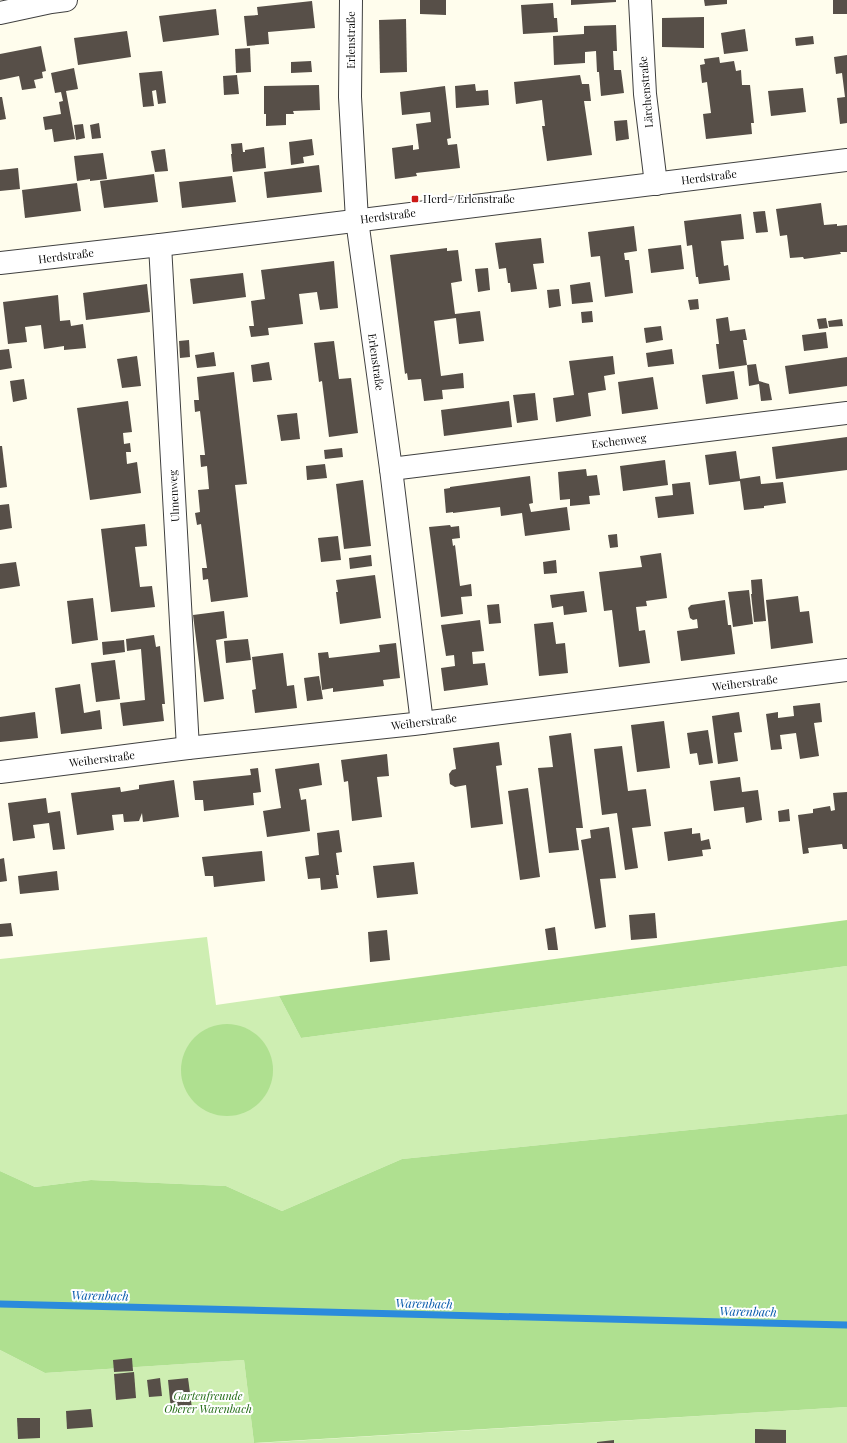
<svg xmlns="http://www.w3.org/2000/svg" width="847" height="1443" viewBox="0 0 847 1443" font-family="'Playfair Display',serif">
<rect width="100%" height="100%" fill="#fffded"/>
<g fill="#ceeeb2">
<polygon points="207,937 216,1005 279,996 301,1038 847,966 847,1114 402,1159 282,1211 226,1186 91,1180 35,1187 0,1171 0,959"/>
<polygon points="0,1350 45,1373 244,1360 254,1443 0,1443"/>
<polygon points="847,1407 847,1443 259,1443"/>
</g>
<g fill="#afe090">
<polygon points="847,920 847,966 301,1038 279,996"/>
<circle cx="227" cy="1070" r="46"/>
<polygon points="847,1114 847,1407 254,1443 244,1360 45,1373 0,1350 0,1171 35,1187 91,1180 226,1186 282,1211 402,1159"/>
</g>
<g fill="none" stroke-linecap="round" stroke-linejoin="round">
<polyline stroke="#2b8bdc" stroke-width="7" points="0,1304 847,1325"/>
</g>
<g fill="#574f48">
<polygon points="420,0 446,0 446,15 420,14"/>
<polygon points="571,0 616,0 616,2 571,5"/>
<polygon points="704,0 727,0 727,4 705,6"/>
<rect x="833" y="0" width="14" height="14"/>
<polygon points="312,1 315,28 268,32 269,44 247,46 244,16 258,15 257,7"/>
<polygon points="553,3 554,18 557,18 558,32 523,34 521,5"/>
<polygon points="216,9 219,35 163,42 159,16"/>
<polygon points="704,17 704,48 662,47 662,18"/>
<polygon points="406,19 407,72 380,73 379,20"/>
<polygon points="616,25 617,51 613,51 614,70 621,70 624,93 601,96 599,72 597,72 596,51 585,52 585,63 554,65 553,36 584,34 584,26"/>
<polygon points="745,29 748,51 724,54 721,33"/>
<polygon points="127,31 131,57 78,65 74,38"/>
<polygon points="813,36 814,44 796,46 795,38"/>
<polygon points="41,46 46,71 42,72 43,78 34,80 36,88 22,90 19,76 0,80 0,54"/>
<polygon points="250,48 251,72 236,73 235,49"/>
<polygon points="847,55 847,123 840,124 837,98 845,97 842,73 836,74 834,57"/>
<polygon points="719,57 720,63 734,61 736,71 741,70 742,85 750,85 754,123 751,123 752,134 706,139 703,114 711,113 707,82 702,83 700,65 705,64 704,59"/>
<polygon points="311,61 312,72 291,73 291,62"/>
<polygon points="74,68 78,89 66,91 75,139 54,142 52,129 45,130 43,117 61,114 59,102 63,101 61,92 55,93 51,73"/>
<polygon points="162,71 166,103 158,104 156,90 152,91 154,106 143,107 139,73"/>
<polygon points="237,75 239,94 224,95 223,76"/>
<polygon points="580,75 582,84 589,84 591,101 584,101 592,155 547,161 542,126 545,126 542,100 516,104 514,82"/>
<polygon points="475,84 476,91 488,90 489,105 456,108 455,86"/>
<polygon points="319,85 320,110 293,111 294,114 286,114 286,125 266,126 266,114 264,114 264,86"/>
<polygon points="445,86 451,138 447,139 448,145 457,144 460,168 416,173 417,176 395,179 392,148 413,145 413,150 419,149 416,124 431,122 430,112 402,115 400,92"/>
<polygon points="803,88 806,112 771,116 768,91"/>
<polygon points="0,97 2,97 6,119 0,120"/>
<polygon points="627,120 629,139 616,141 614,121"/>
<polygon points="99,123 101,138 92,139 90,125"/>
<polygon points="83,124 85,138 76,140 74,125"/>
<polygon points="312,139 314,155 303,157 304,163 291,165 289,142"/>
<polygon points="242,143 243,152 245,152 245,150 264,147 266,168 233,172 231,154 232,154 231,144"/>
<polygon points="165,149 168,171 155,172 151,151"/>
<polygon points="103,153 107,179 90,181 90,179 77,181 74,156"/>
<polygon points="319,165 322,192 267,198 264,172"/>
<polygon points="18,168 20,189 0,191 0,170"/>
<polygon points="154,174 158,202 104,208 100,181"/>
<polygon points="232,176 236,202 182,208 179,182"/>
<polygon points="77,183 81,211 25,218 22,190"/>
<polygon points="821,203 824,225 837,224 837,226 847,225 847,252 840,252 841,254 804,259 803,257 790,258 787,235 780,236 776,209"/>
<polygon points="765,211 768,232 756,233 753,212"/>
<polygon points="741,214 744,239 721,241 724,266 728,265 730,280 699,284 698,277 696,277 692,245 687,246 684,221"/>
<polygon points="634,226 637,251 624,253 625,260 629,260 633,293 605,297 600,256 591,257 588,232"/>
<polygon points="541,238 544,263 533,264 537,289 511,292 510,283 508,283 506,268 499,269 495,243"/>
<polygon points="681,245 684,269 651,273 648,249"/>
<polygon points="447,248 447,251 458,250 462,281 451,283 455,314 480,311 484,341 459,344 456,318 434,321 441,376 463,373 464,388 442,390 443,399 424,401 421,379 408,380 407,373 405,374 390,255"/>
<polygon points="334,261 338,308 320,310 317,292 299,294 303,324 268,328 269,335 251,337 249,326 254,326 251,301 265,299 261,270"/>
<polygon points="488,268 490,290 478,292 475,269"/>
<polygon points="243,273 246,297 193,304 190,279"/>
<polygon points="590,282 593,302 572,304 570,285"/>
<polygon points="147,284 150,312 86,320 83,293"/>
<polygon points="559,289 561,306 549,308 547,290"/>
<polygon points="58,295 60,321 70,320 71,326 83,324 86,348 64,350 64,346 44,349 41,325 25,327 27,342 8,344 3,302"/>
<polygon points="698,299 699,309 690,310 688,300"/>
<polygon points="592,311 593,322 582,323 581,312"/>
<polygon points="728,317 730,331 745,329 747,340 743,340 747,365 719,369 716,344 719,344 716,319"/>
<polygon points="826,318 828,328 819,329 817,319"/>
<polygon points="842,319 843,326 829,327 828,321"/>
<polygon points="661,326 663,340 646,343 644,328"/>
<polygon points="826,332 828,348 804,351 802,335"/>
<polygon points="189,340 190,357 180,358 179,341"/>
<polygon points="334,341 339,379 351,378 358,433 329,437 322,381 319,382 314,343"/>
<polygon points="9,349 12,368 0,370 0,350"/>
<polygon points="672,349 674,364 648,367 646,353"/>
<polygon points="214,352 216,366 197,368 195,355"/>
<polygon points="137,356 141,386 122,388 117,359"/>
<polygon points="613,356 615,374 604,376 606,390 588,393 591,416 556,422 553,398 574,395 569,361"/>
<polygon points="847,357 847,386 789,394 785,366"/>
<polygon points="269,362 272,380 253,382 251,365"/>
<polygon points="756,364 759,381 769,384 772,400 761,401 759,384 749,386 747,365"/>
<polygon points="734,371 738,399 706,404 702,375"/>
<polygon points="234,372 247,484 235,485 248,597 211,602 208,579 203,580 202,568 207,568 201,524 197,525 195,513 200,512 198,490 209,489 207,466 201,467 200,455 205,455 200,411 195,412 194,400 199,400 197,377"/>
<polygon points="653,377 658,409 622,414 618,382"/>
<polygon points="24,379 27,399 13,402 10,381"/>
<polygon points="535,393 538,420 517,423 513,395"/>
<polygon points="128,401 132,432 123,433 124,444 130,443 131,452 126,452 127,464 137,462 141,493 90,500 77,408"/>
<polygon points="509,401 512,427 444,436 441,410"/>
<polygon points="297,413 300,439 281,441 277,415"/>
<polygon points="847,437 847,470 776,479 772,447"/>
<polygon points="0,446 2,446 7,487 0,488"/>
<polygon points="342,448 343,457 325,459 324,450"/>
<polygon points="736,451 740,479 760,476 761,484 783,482 786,503 764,506 764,508 744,510 740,481 709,485 705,455"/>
<polygon points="665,460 668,485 623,491 620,466"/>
<polygon points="325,464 327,478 307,480 306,466"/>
<polygon points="586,469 587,476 597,475 600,495 589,496 590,504 570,506 570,499 560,500 558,472"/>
<polygon points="530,476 533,503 529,504 531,512 567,507 570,530 525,536 522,513 501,516 500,507 453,513 453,512 446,513 444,489 450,488 450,487"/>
<polygon points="363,480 371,546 344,549 336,484"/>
<polygon points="690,482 694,514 658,518 655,497 673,495 672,484"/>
<polygon points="9,504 12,528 0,530 0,505"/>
<polygon points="145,524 147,546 135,547 140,587 152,586 155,607 111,612 101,529"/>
<polygon points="450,525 451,527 459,526 460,538 452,539 453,546 455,545 460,586 471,584 472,596 461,597 463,614 441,617 429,527"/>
<polygon points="617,534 618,547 610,548 608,535"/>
<polygon points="338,536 341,560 321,562 318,538"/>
<polygon points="661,553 667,598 646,601 647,606 636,607 639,631 645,630 650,663 619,667 612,610 604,611 599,572 642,567 640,556"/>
<polygon points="371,555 372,566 350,569 349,558"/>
<polygon points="556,560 557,573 544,574 543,562"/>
<polygon points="16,562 20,586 0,589 0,564"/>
<polygon points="375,575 381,618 340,624 336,592 338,592 336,580"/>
<polygon points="762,579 766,621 754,622 751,594 752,594 751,580"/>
<polygon points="749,590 753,624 733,627 728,592"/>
<polygon points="584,591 587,612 564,615 563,606 552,608 550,595"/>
<polygon points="798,596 800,612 809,611 813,643 771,649 766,600"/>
<polygon points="93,598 98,640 72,644 67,601"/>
<polygon points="725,600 728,625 731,625 735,654 681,661 677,631 698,628 697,619 693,620 690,618 688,608 691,605"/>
<polygon points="499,604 501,623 489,624 487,605"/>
<polygon points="224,611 227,638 216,640 224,699 204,702 193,615"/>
<polygon points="480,620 484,651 472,652 473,664 485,663 488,685 444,691 441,668 455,666 454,655 446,656 441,625"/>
<polygon points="553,622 556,644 565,643 568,673 539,676 534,624"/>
<polygon points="154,635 156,647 160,646 165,704 162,704 164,721 123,726 120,703 145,700 141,649 127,651 126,639"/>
<polygon points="248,639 251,660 226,663 224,641"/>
<polygon points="124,640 125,652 103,655 102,642"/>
<polygon points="396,643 400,678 383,680 384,686 333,692 333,688 322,690 318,653 328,652 329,658 380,652 379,645"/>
<polygon points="283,653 287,686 294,685 297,708 255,713 252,690 256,689 252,657"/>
<polygon points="115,660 120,699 96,702 91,663"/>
<polygon points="319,676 323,699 307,701 304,678"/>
<polygon points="80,684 84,713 100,710 102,729 61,734 55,688"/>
<polygon points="820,703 822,722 814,723 819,756 800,759 796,733 780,735 782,749 771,750 766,714 778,712 778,718 794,716 793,706"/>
<polygon points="35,712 38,738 0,742 0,717"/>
<polygon points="739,712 742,732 734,733 738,761 718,764 712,716"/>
<polygon points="664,721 670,768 637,772 631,725"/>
<polygon points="708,730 713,763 699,765 697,753 690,754 687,733"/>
<polygon points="571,733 583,828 576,828 579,850 549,853 538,768 553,767 549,736"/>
<polygon points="499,742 502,765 496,766 503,824 471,828 466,785 455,787 450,784 449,774 452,770 456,769 453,748"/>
<polygon points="622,746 628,791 646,789 651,826 632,828 638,868 625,870 617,813 602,815 594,749"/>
<polygon points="387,754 389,776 377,777 382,817 352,821 348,781 344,782 341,760"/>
<polygon points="319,763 322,785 299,789 301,800 306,799 310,831 267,837 263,811 281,808 275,769"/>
<polygon points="258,768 261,792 253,793 254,805 204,811 203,800 195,800 193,781 251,775 250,769"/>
<polygon points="740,777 742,792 758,790 762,820 746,823 744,807 714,811 710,781"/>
<polygon points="174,780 179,817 143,822 142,813 139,821 124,822 123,814 112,815 114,830 77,835 71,793 120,787 121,792 139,789 139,785"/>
<polygon points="528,788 540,877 520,880 508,791"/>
<polygon points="847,792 847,849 843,849 842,844 808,848 809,853 803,854 798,815 813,813 813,809 830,806 831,811 835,810 833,793"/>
<polygon points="46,798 48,813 60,811 65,849 53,850 49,823 33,825 35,838 13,841 8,803"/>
<polygon points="789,809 790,821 779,822 778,811"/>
<polygon points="609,827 616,878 600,879 606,927 595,929 581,840 591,838 590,830"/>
<polygon points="692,828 692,834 700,833 701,841 709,839 711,849 702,850 703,856 668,861 664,832"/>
<polygon points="339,830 342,852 336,853 339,875 336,875 338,888 321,890 320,878 308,879 305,857 319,855 317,833"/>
<polygon points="262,851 265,881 214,887 213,876 205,876 202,857"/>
<polygon points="4,858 7,881 0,882 0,859"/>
<polygon points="414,862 418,894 377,898 373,866"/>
<polygon points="57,871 59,890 20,894 18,876"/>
<polygon points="655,913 657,938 631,940 629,915"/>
<polygon points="11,923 13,936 0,937 0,924"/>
<polygon points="555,927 558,950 548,950 545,929"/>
<polygon points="387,930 390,960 370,962 368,932"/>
<polygon points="132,1358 133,1371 114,1372 113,1360"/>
<polygon points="134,1372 136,1398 116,1400 114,1374"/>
<polygon points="160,1378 162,1396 149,1397 147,1380"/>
<polygon points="188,1378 192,1408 171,1410 168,1380"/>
<polygon points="91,1409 93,1427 67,1429 66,1411"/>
<polygon points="17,1418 40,1418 40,1438 18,1439"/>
<polygon points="755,1429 786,1430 786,1443 755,1443"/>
<polygon points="614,1440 614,1443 597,1443 597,1442"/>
</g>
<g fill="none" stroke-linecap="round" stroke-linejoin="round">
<defs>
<g id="street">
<polyline points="351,0 350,97 357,220 391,469 422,723"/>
<polyline points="640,0 645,94 656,184"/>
<polyline points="0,13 51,2 66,0"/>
<polyline points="160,245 188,748"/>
<polyline points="0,263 160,245 847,160"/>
<polyline points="391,469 847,413"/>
<polyline points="0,772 188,748 414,724 847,670"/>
</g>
</defs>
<use href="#street" stroke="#404040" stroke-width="24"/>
<use href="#street" stroke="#fff" stroke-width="22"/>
</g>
<rect fill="#cc1816" stroke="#fff" stroke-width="1.5" x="411" y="195" width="8" height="8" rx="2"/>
<g text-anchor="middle" stroke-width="4" stroke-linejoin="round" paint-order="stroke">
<g font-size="11" fill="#0d0d0d" stroke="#fff">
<text transform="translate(351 40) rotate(-90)" y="4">Erlenstraße</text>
<text transform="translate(646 92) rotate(-95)" y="4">Lärchenstraße</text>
<text transform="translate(709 177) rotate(-7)" y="4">Herdstraße</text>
<text transform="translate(388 216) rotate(-7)" y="4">Herdstraße</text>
<text transform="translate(66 256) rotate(-7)" y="4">Herdstraße</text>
<text transform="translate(376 362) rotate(82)" y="4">Erlenstraße</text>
<text transform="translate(619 441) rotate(-7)" y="4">Eschenweg</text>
<text transform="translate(174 496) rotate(-93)" y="4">Ulmenweg</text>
<text transform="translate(745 683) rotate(-7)" y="4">Weiherstraße</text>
<text transform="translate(424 722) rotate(-7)" y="4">Weiherstraße</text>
<text transform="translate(102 759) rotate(-7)" y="4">Weiherstraße</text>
</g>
<g font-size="11" fill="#0d0d0d" stroke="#fff" text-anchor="start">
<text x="423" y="203">Herd-/Erlenstraße</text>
</g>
<g font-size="11" font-style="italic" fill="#236c16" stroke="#fff">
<text x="208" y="1400">Gartenfreunde<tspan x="208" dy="13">Oberer Warenbach</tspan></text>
</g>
<g font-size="12" font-style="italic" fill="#095bac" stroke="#fff">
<text transform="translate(100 1296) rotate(1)" y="4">Warenbach</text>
<text transform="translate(424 1304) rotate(1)" y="4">Warenbach</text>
<text transform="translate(748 1312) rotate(1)" y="4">Warenbach</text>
</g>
</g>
</svg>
